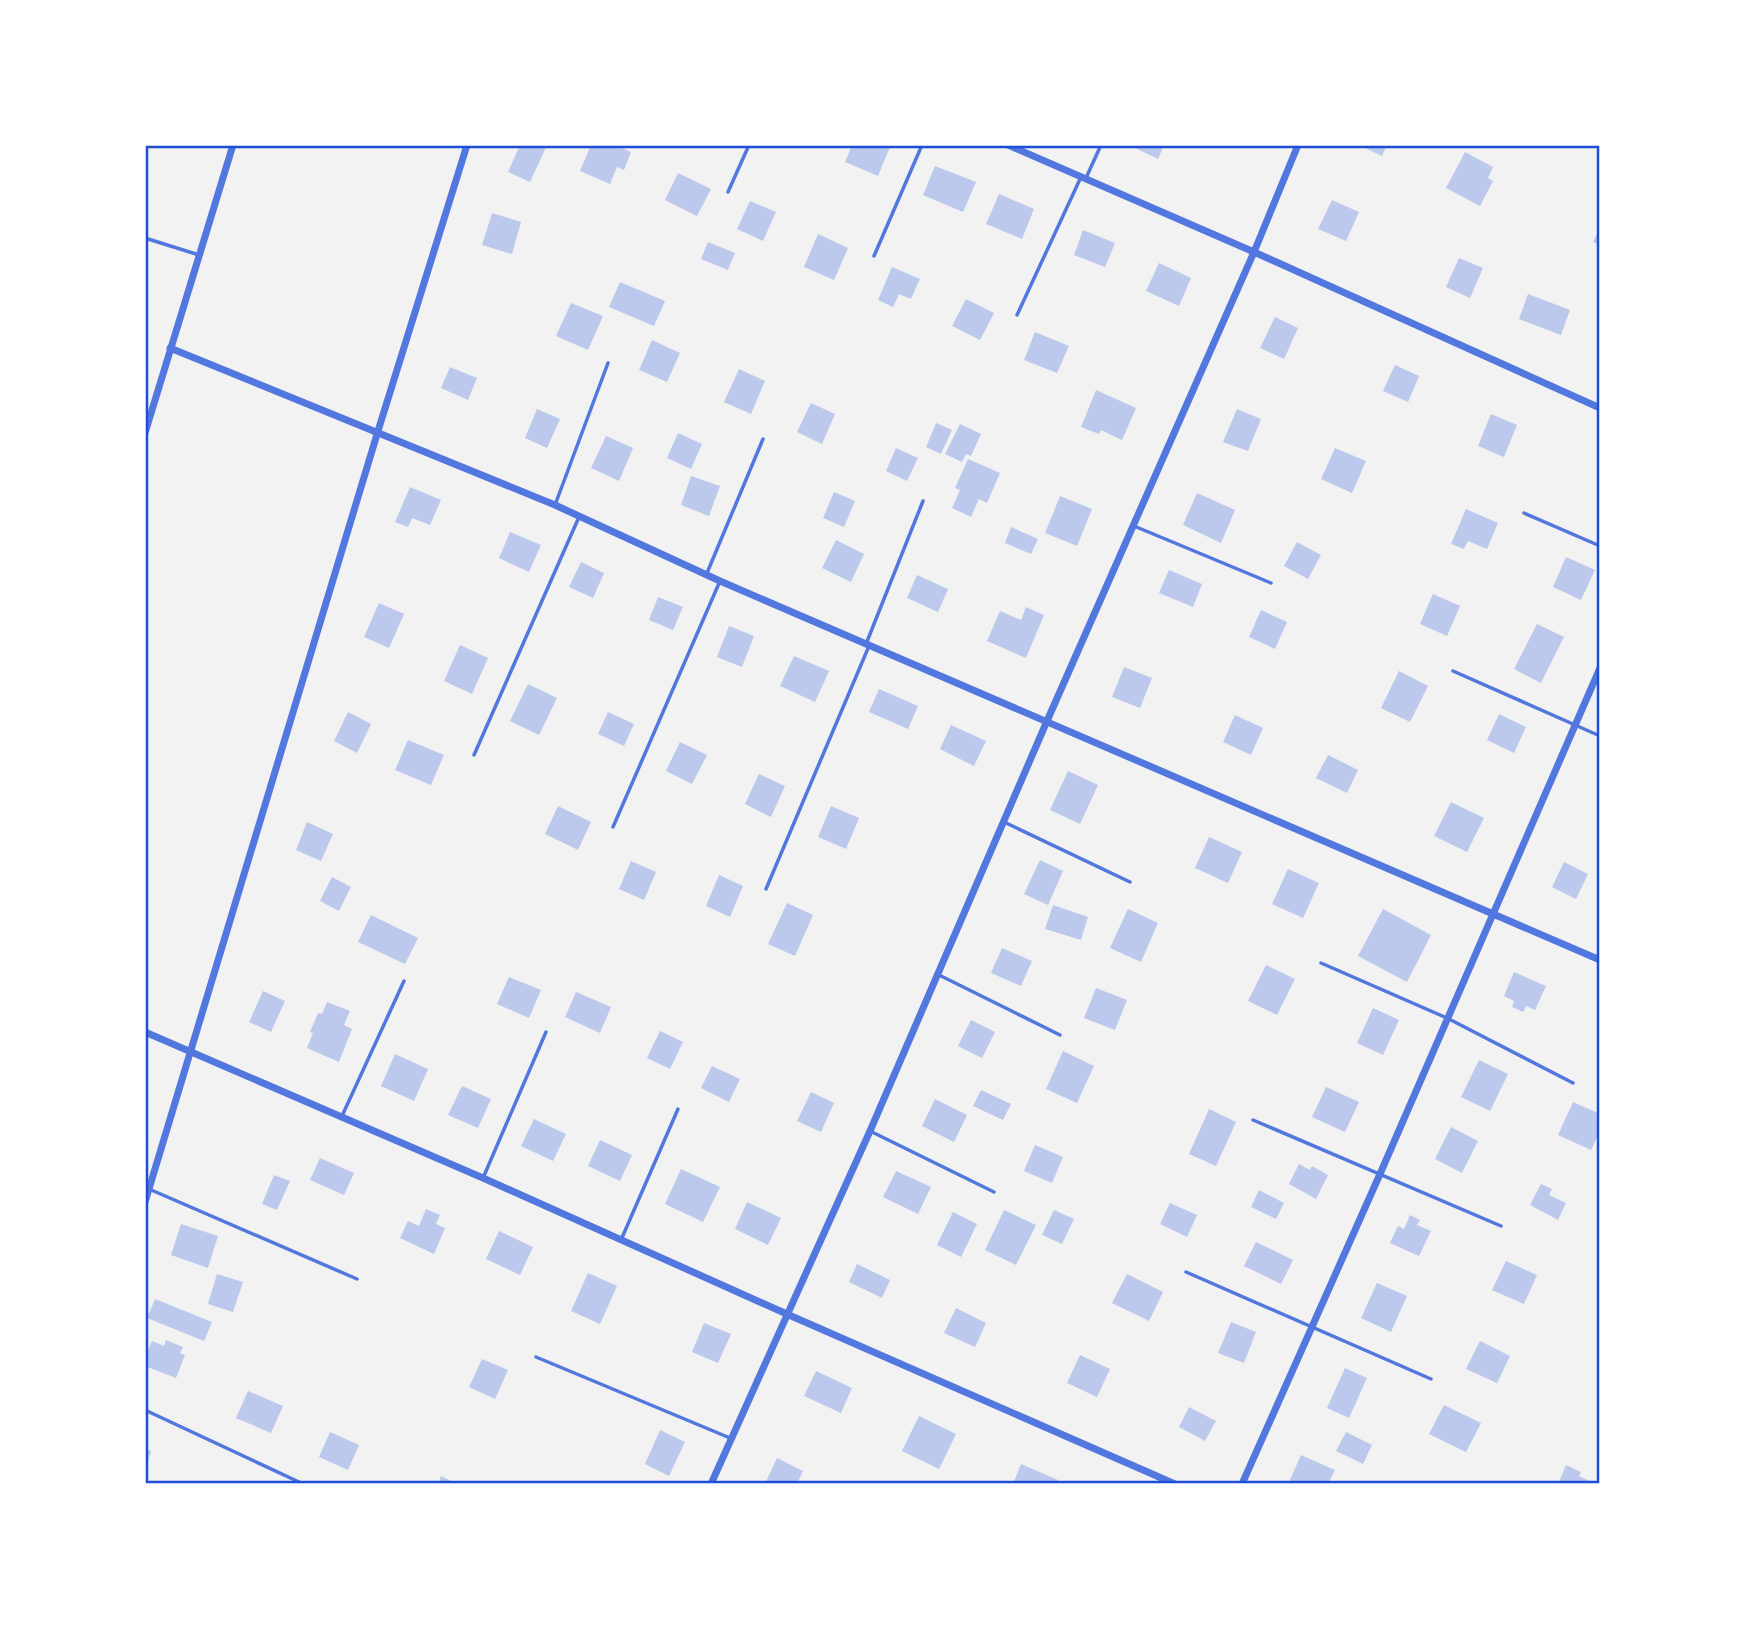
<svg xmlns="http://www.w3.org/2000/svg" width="1745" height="1629" viewBox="0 0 1745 1629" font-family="'Sofia Sans Condensed',sans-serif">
<rect width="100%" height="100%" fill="#f2f2f2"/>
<g fill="#bdc9ec">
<polygon points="520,145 547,145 530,182 508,172"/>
<polygon points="591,145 615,145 631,152 624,170 617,167 610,184 580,171"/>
<polygon points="852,145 890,147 878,176 845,162"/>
<polygon points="1129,145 1164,145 1158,159"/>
<polygon points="1359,145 1387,145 1382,156"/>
<polygon points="1465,152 1493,167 1488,178 1493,181 1480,206 1446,188"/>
<polygon points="935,166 976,182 963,212 923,195"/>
<polygon points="678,173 711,189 697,216 665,200"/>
<polygon points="999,194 1034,209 1022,239 986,224"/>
<polygon points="1332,200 1359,212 1346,241 1318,229"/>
<polygon points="750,201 776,212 763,241 737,229"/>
<polygon points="492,213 521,222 512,254 482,245"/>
<polygon points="1600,228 1600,245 1593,242"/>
<polygon points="1083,230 1115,243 1105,267 1074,255"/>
<polygon points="818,234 848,248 834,280 804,267"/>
<polygon points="708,242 735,253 728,270 701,259"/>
<polygon points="1459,258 1483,268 1470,298 1446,287"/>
<polygon points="1159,263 1191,278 1179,306 1146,291"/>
<polygon points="892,267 920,279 911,299 899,294 893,307 878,300"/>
<polygon points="620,282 665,301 654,326 609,307"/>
<polygon points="1528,294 1570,310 1561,335 1519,319"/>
<polygon points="966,299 994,313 980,340 952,326"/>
<polygon points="571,303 603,316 588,350 556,336"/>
<polygon points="1275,317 1298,328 1284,359 1260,348"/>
<polygon points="1035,332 1069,346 1057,373 1024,360"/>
<polygon points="652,340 680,353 667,382 639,370"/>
<polygon points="1395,365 1419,376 1408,402 1383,391"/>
<polygon points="450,367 477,378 468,400 441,388"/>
<polygon points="739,369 765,381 751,414 724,402"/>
<polygon points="1096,390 1136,408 1122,440 1101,430 1099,434 1081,427"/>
<polygon points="811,403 835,414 822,444 797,432"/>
<polygon points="537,409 560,419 547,448 525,438"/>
<polygon points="1237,409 1261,419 1248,451 1223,442"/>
<polygon points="1491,414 1517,425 1504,457 1478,446"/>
<polygon points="936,423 952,430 941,454 926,447"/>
<polygon points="960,424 981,434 971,456 966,454 962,462 945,454"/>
<polygon points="678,433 702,444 691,469 667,458"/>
<polygon points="606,436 633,448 619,481 591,468"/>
<polygon points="896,448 918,458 907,481 886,471"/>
<polygon points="1335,448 1366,461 1352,493 1321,479"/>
<polygon points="968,459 1000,473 987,503 979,499 971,517 952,508 960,490 955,488"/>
<polygon points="691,476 720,486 709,516 681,505"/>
<polygon points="410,487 441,500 430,525 412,518 408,527 395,522"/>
<polygon points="834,492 855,501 844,527 823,518"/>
<polygon points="1197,493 1235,510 1221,543 1183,525"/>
<polygon points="1060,496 1092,509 1077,546 1045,533"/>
<polygon points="1466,509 1498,523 1487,549 1468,541 1464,549 1451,544"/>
<polygon points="1011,527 1038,539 1031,554 1005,543"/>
<polygon points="510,532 541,545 529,572 499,558"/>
<polygon points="836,540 864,554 851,582 822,568"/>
<polygon points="1297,542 1321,555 1308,579 1284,566"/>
<polygon points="1566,557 1595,570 1581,600 1553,587"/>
<polygon points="581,562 604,573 593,598 569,587"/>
<polygon points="1169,570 1202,584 1193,607 1159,593"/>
<polygon points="917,575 948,589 938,612 907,598"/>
<polygon points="1433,594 1460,606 1447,636 1420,624"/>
<polygon points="658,597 683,607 673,630 649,620"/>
<polygon points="379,603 404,614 389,648 364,637"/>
<polygon points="1026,607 1044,615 1026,658 987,641 1000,611 1021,620"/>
<polygon points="1261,610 1287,622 1275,649 1249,637"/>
<polygon points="1537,624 1564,637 1541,683 1514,669"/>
<polygon points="729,626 754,636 742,667 717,657"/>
<polygon points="460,645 488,658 472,694 444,681"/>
<polygon points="794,656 829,671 815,702 780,686"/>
<polygon points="1124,667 1152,678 1140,708 1112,697"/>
<polygon points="1399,671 1428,686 1410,722 1381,708"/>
<polygon points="528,684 557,698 539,735 510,721"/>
<polygon points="879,689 918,706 908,729 869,712"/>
<polygon points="348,712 371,724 357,753 334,741"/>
<polygon points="608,712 634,724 624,746 598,734"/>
<polygon points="1499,714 1526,727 1514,753 1487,740"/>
<polygon points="1235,715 1263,728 1251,755 1223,742"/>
<polygon points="951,725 986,741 974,766 940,749"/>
<polygon points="408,740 444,755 431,785 395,770"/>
<polygon points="680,742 707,755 692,784 666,771"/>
<polygon points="1328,755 1358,770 1347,793 1316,778"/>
<polygon points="1068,771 1098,785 1080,824 1050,810"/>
<polygon points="759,774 785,786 771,817 745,804"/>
<polygon points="1451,802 1484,818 1467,852 1434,836"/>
<polygon points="558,806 591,822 578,850 545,834"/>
<polygon points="831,806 859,818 846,849 818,837"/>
<polygon points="307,822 333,834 321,861 296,850"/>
<polygon points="1209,837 1242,852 1228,883 1195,868"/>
<polygon points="1040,860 1063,871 1048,905 1024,894"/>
<polygon points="631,861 656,872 644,900 619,889"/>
<polygon points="1564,862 1588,874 1576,899 1552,887"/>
<polygon points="1288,869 1319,883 1303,918 1272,904"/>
<polygon points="719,875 743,886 730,917 706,906"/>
<polygon points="332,877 351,887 339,911 320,901"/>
<polygon points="787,903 813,915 795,956 768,944"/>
<polygon points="1053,905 1088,917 1081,940 1045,929"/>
<polygon points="1128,909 1158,923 1141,962 1110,948"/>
<polygon points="1383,909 1431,935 1407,982 1358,956"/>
<polygon points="371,915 418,938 405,964 358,942"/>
<polygon points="1002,948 1032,961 1021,986 991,973"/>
<polygon points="1266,965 1295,979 1277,1015 1248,1001"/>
<polygon points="1514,972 1546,986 1535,1010 1526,1006 1523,1012 1512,1007 1514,1001 1504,996"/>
<polygon points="509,977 541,990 529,1018 497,1004"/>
<polygon points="1096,988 1127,1000 1115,1030 1084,1018"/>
<polygon points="263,991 285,1001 271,1032 249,1022"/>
<polygon points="576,992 611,1007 600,1033 565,1017"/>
<polygon points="327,1002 350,1011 344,1025 352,1029 339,1062 307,1048 313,1033 310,1032 318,1013 322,1014"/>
<polygon points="1373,1008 1399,1020 1383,1055 1357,1043"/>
<polygon points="971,1020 995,1032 982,1058 958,1046"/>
<polygon points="660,1031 683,1042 670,1069 647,1058"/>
<polygon points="1063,1051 1094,1066 1077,1103 1046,1089"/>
<polygon points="395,1054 428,1069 414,1101 381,1086"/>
<polygon points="1479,1060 1508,1074 1490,1111 1461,1097"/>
<polygon points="712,1066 740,1079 729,1102 701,1088"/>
<polygon points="462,1086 491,1099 478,1128 448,1115"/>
<polygon points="1326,1087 1359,1102 1345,1132 1312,1117"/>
<polygon points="981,1090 1011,1104 1003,1120 973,1106"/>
<polygon points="811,1092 834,1103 821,1132 797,1121"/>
<polygon points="935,1099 967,1115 954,1142 922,1126"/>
<polygon points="1573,1102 1600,1114 1600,1131 1591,1150 1558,1135"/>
<polygon points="1209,1109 1236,1122 1216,1166 1189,1154"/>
<polygon points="534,1119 566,1134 553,1161 521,1146"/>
<polygon points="1451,1127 1478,1141 1462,1173 1435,1159"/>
<polygon points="600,1140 632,1155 620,1181 588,1166"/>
<polygon points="1035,1145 1063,1157 1052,1183 1024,1171"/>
<polygon points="320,1158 354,1173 344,1195 310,1180"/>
<polygon points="1299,1164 1310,1170 1312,1166 1328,1175 1316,1199 1289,1184"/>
<polygon points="681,1169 720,1187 703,1222 665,1204"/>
<polygon points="896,1171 931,1187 918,1214 883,1197"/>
<polygon points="274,1175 290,1181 277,1210 262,1204"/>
<polygon points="1541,1184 1552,1189 1549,1195 1566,1203 1558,1220 1530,1205"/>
<polygon points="1259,1190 1284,1203 1276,1219 1251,1207"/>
<polygon points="747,1202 781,1218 768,1245 735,1229"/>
<polygon points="1170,1203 1197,1215 1187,1237 1160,1224"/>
<polygon points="426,1209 440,1215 436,1224 445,1228 434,1254 400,1238 408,1221 419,1226"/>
<polygon points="1004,1210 1036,1225 1016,1265 985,1250"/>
<polygon points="1054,1210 1074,1219 1062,1244 1042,1235"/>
<polygon points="953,1212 977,1224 961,1257 937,1245"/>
<polygon points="1410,1215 1420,1220 1417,1225 1431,1231 1419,1256 1390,1243 1398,1226 1404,1229"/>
<polygon points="181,1224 218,1236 208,1268 171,1255"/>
<polygon points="499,1231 533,1247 520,1275 486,1259"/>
<polygon points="1256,1242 1293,1260 1281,1284 1244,1266"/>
<polygon points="1506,1261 1537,1275 1524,1304 1492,1290"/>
<polygon points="857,1264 890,1280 882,1298 849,1282"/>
<polygon points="588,1273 617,1286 600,1324 571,1311"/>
<polygon points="217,1274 243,1282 233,1312 208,1304"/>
<polygon points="1127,1274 1163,1292 1149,1321 1112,1303"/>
<polygon points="1377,1283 1407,1296 1391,1332 1361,1318"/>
<polygon points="155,1299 212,1322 204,1341 147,1318"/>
<polygon points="956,1308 986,1323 975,1347 944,1333"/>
<polygon points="1231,1322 1256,1332 1244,1363 1218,1353"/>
<polygon points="704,1323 731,1334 718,1363 692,1352"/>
<polygon points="166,1340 183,1347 180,1353 185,1355 176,1378 145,1366 145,1358 152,1341 164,1346"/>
<polygon points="1480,1341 1510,1356 1497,1383 1466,1369"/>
<polygon points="1080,1355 1110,1369 1097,1397 1067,1383"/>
<polygon points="482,1359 508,1370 495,1399 469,1387"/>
<polygon points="1345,1368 1367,1378 1349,1418 1327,1408"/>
<polygon points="816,1371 852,1388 841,1413 804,1396"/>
<polygon points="248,1391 283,1406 271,1433 236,1418"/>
<polygon points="1444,1405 1481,1423 1466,1452 1429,1434"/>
<polygon points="1189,1407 1216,1421 1205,1441 1179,1427"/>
<polygon points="919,1416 956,1434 939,1469 902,1451"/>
<polygon points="660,1430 685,1442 669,1476 645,1464"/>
<polygon points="330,1432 359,1445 348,1470 319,1457"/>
<polygon points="1346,1432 1372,1445 1363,1464 1336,1451"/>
<polygon points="145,1449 151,1451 146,1467 145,1467"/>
<polygon points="1301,1455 1335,1470 1328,1484 1288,1484"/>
<polygon points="777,1458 803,1471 797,1484 765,1484"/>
<polygon points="1021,1464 1058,1480 1056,1484 1013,1484"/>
<polygon points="1566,1465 1581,1472 1579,1476 1596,1484 1558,1484"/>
<polygon points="441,1476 457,1484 438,1484"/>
</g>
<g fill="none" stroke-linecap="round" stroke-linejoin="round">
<g stroke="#5277de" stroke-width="3.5">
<polyline points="1086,178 1101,145"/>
<polyline points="728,192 749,145"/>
<polyline points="145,238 199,255"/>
<polyline points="874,256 922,145"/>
<polyline points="1017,315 1081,177"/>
<polyline points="555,505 608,363"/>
<polyline points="1524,513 1600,546"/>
<polyline points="1134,526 1271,583"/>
<polyline points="707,573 763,439"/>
<polyline points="866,644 923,501"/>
<polyline points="1453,671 1600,736"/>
<polyline points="474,755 579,517"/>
<polyline points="1004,822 1130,882"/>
<polyline points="613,827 720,581"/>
<polyline points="766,889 869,646"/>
<polyline points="1321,963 1447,1018 1573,1083"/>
<polyline points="937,974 1060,1035"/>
<polyline points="342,1116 404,981"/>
<polyline points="1253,1120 1501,1226"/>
<polyline points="870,1131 994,1192"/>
<polyline points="483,1178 546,1032"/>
<polyline points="149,1189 357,1279"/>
<polyline points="621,1240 678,1109"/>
<polyline points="1186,1272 1431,1379"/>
<polyline points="536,1357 730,1438"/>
<polyline points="145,1410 299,1482"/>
</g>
<g stroke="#5277de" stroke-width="7">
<polyline points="1008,145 1254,252 1600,408"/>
<polyline points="170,348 555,505 720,581 1600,960"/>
<polyline points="145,433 233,145"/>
<polyline points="145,1032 483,1178 789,1315 1175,1484"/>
<polyline points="145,1202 378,431 467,145"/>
<polyline points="711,1484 870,1131 1047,721 1254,252 1298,145"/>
<polyline points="1242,1484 1380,1174 1600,668"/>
</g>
</g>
<rect width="1745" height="1629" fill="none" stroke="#ffffff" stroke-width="294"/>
<rect x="147" y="147" width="1451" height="1335" fill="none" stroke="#1d4ed8" stroke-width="2.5"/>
</svg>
